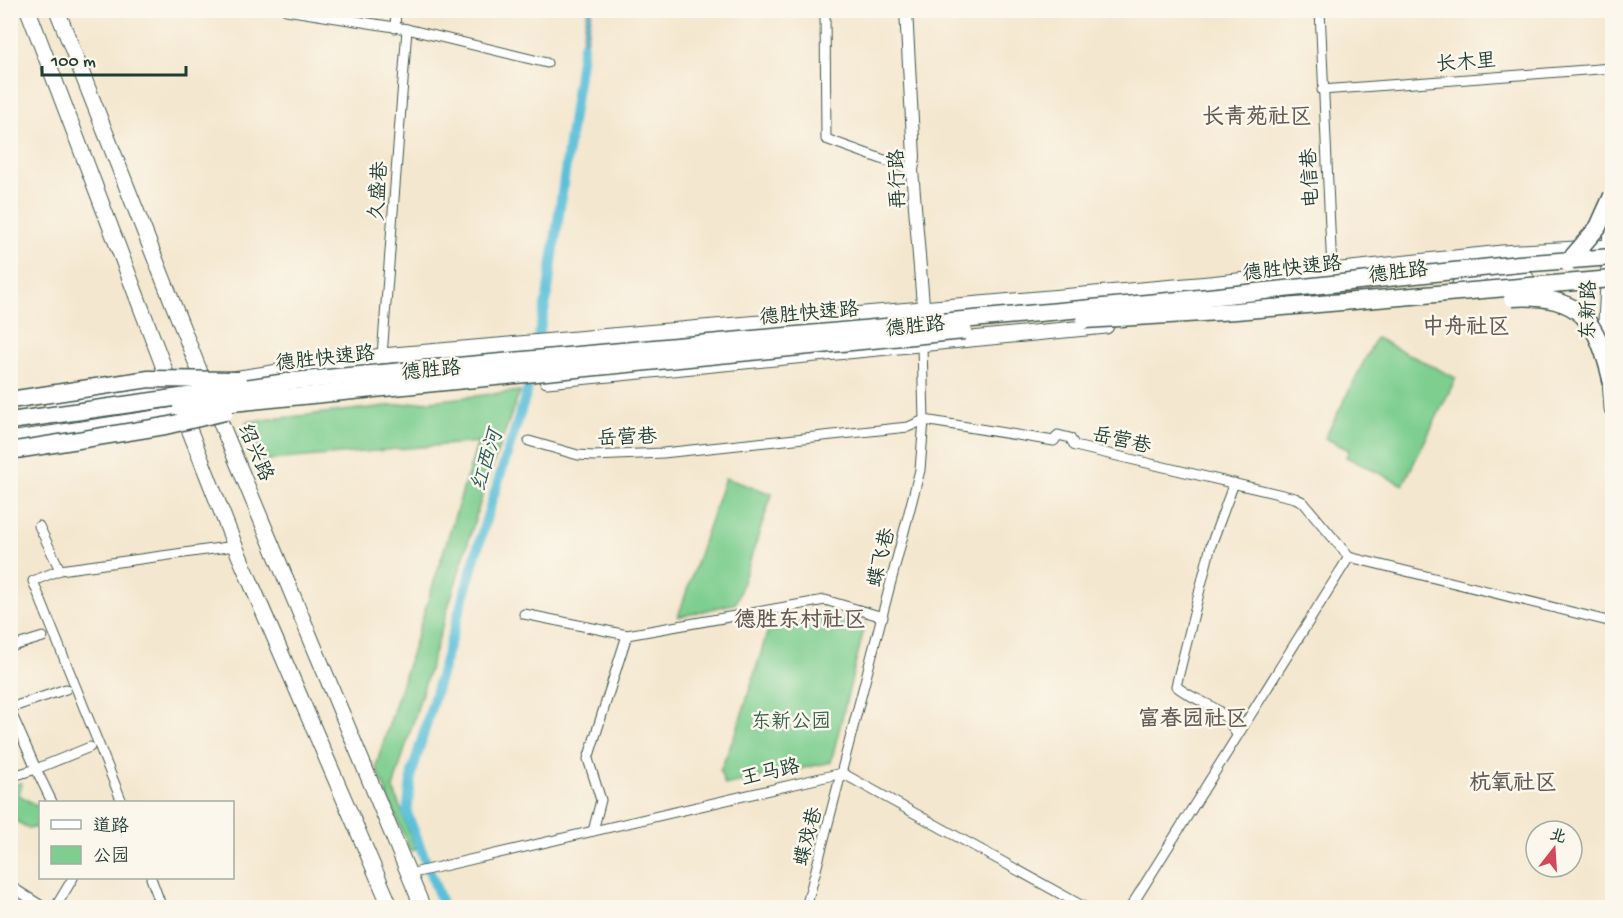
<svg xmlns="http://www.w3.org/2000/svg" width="1623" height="918" viewBox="0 0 1623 918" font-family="'Gochi Hand','LXGW WenKai TC',sans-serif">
<rect width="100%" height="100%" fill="#fbf7ec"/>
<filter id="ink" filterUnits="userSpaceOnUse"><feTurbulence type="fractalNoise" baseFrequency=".0167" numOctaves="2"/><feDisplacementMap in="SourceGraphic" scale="12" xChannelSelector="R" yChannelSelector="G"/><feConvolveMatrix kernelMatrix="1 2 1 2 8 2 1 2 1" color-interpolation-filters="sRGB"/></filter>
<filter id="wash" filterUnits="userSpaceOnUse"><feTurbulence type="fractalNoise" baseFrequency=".008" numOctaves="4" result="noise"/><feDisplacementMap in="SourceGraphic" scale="24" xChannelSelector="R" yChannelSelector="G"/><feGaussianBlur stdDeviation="1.35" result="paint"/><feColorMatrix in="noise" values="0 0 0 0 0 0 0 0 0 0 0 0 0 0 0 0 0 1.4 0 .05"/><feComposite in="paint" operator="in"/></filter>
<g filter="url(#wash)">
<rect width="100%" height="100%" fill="#f4e7cf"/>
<g fill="#7dce8f" stroke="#4e8662" stroke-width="1.5">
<polygon points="1376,338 1456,378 1403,485 1346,457 1349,450 1325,438"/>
<polygon points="520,391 488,477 393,788 416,850 410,851 376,766 478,442 260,461 246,422"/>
<polygon points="725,478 772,494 736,603 678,617"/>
<polygon points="823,616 865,625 831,762 725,785 720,771 737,730 768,630"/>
<polygon points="22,783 19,795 40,808 40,820 35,828 28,828 11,818 11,784"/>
</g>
<polygon fill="#5bc0d9" stroke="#3d7e86" stroke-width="1.5" points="588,10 592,11 583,58 578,61"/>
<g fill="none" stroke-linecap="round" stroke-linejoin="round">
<g stroke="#5bc0d9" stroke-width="10">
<polyline points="536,348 547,297 583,46"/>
<polyline points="444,908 407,813 412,773 485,523 526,395 532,369"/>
</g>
</g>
</g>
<g filter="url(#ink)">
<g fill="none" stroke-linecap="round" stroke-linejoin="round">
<defs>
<g id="minor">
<polyline points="286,10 407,29 547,63"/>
<polyline points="825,10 826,139 912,170"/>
<polyline points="1320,10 1332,271"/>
<polyline points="395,28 396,10"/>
<polyline points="1322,90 1612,68"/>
<polyline points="382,356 407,29"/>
<polyline points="529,441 578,455 594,456 663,453 908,427 924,420 1054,441 1058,435 1070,438 1075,446 1295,498 1303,502 1349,557 1612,622"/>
<path d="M1234,483l-23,62 -35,141c26,21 43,14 61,49"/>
<polyline points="39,526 60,570 235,546"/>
<polyline points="60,570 33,581 122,802"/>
<polyline points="524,614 627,635 825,600 883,617"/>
<polyline points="10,647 43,637"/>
<polyline points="10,708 66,689"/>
<polyline points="10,710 36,769 90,747"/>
<polyline points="10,777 36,769 52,802"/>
<polyline points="593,831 601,800 588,759 627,635"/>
<polyline points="409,874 842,773 1086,908"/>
<polyline points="151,878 162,908"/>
<polyline points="10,886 45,908"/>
<polyline points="55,908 73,878"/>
<polyline points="806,908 920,470 924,420 922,346"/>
<polyline points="1130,908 1349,557"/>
</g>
<polyline id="tertiary" points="906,10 914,157 912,170 924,317"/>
<g id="primary">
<polyline points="28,10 172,389"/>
<polyline points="57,10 205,385 423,908"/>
<polyline points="1612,210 1606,322 1612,409"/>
<polyline points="1460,284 1526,278"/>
<polyline points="547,380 1106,326"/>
<polyline points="52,407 382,356 1209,284 1502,253 1612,247"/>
<polyline points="182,411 235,546 391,908"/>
<polyline points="10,440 195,412"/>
</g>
</defs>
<use href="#minor" stroke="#3f564b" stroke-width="11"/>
<use href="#tertiary" stroke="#3f564b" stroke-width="14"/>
<use href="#primary" stroke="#3f564b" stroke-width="17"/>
<use href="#minor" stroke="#fff" stroke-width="9"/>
<use href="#tertiary" stroke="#fff" stroke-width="12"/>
<use href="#primary" stroke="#fff" stroke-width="15"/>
<defs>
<g id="trunk-bridge">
<polyline points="1567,263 1598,227 1612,196"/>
<path d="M1512,298c70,-4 85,23 100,85"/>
<polyline points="1085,320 1236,311 1612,279"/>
<polyline points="10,400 149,379 239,380"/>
<polyline points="181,408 964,331"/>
<polyline points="10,421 294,381 1180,300 1519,264 1612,257"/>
<polyline points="10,451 165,426 225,412"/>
</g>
</defs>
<use href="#trunk-bridge" stroke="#3f564b" stroke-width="19" stroke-linecap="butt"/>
<use href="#trunk-bridge" stroke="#fff" stroke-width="16"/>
</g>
</g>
<g text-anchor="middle" stroke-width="5" stroke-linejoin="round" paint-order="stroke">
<g font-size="20" fill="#1f3d34" stroke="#fbf7ec">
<text transform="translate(1466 61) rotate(-4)" y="7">长木里</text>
<text transform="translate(1309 178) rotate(-93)" y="7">电信巷</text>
<text transform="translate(896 179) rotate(-92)" y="7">再行路</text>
<text transform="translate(377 191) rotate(-86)" y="7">久盛巷</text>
<text transform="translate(1292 267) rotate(-6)" y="7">德胜快速路</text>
<text transform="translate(1398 271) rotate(-7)" y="7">德胜路</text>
<text transform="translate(1587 310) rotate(-89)" y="7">东新路</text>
<text transform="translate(809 312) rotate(-5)" y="7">德胜快速路</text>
<text transform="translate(915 325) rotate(-6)" y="7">德胜路</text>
<text transform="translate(325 357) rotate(-6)" y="7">德胜快速路</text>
<text transform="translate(431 369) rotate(-5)" y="7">德胜路</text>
<text transform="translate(627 436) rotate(-2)" y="7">岳营巷</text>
<text transform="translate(1122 439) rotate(13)" y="7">岳营巷</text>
<text transform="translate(257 452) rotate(67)" y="7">绍兴路</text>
<text transform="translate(880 557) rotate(-76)" y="7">蝶飞巷</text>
<text transform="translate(770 771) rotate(-13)" y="7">王马路</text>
<text transform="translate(807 836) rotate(-75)" y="7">蝶戏巷</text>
</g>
<g font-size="20" fill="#36614b" stroke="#fbf7ec">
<text x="791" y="727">东新公园</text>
</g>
<g font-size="21" font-style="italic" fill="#2e5e5d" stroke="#fbf7ec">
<text transform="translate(486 460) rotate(-73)" y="7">红西河</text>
</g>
<g font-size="22" font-weight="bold" fill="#645d57" stroke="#fbf7ec">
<text x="1257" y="123">长青苑社区</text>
<text x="1466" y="333">中舟社区</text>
<text x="800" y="626">德胜东村社区</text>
<text x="1193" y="725">富春园社区</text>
<text x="1513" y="789">杭氧社区</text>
</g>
</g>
<rect width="1623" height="918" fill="none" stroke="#fbf7ec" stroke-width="36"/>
<rect x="39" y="801" width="195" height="78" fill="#fbf7ec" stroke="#a3ada2" stroke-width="1.5"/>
<rect x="51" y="820" width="30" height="9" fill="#ffffff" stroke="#a3ada2" stroke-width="1.5"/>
<text x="93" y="831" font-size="18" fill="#1f3d34">道路</text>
<rect x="51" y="846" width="30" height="18" fill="#7dce8f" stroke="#a3ada2" stroke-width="1.5"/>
<text x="93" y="861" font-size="18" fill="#1f3d34">公园</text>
<g transform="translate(1554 849) rotate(17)"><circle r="28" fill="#fbf7ec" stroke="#a3ada2" stroke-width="1.5"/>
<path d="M0-4.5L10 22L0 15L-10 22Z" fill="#d1495b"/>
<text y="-9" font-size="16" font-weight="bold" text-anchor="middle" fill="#1f3d34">北</text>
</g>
<path d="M42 66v9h144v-9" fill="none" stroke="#1f3d34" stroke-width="3"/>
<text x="51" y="66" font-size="18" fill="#1f3d34" stroke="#fbf7ec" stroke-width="4.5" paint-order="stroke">100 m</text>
</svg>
